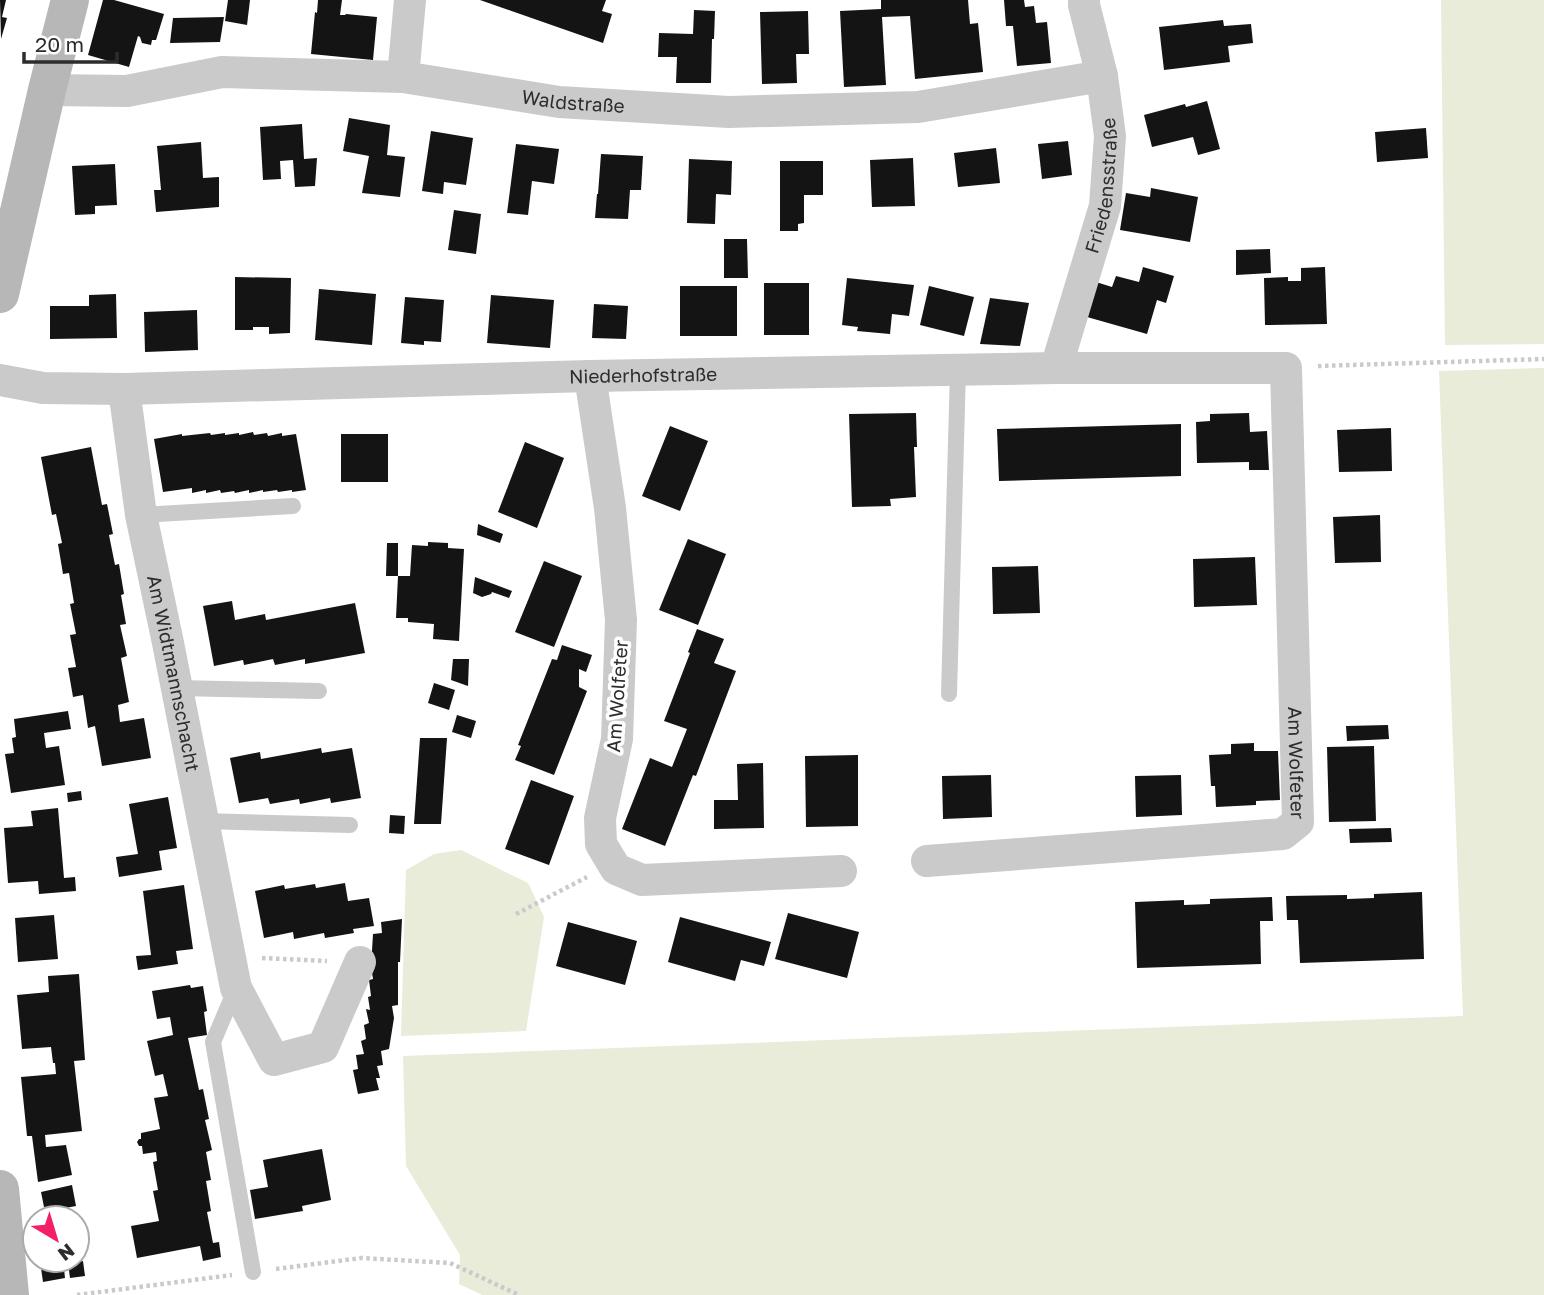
<svg xmlns="http://www.w3.org/2000/svg" width="1544" height="1295" viewBox="0 0 1544 1295" font-family="'Golos Text',sans-serif">
<rect width="100%" height="100%" fill="#fff"/>
<g fill="#e8ecd9">
<polygon points="1441,0 1544,0 1544,344 1445,345"/>
<polygon points="1544,368 1544,1295 482,1295 459,1284 460,1255 406,1166 403,1056 1463,1016 1439,371"/>
<polygon points="461,850 528,883 544,917 526,1031 401,1036 406,870 434,854"/>
</g>
<g fill="#141414">
<polygon points="0,0 6,0 2,17 7,18 1,39"/>
<polygon points="103,0 114,0 164,14 156,40 152,40 151,45 142,43 140,37 138,36 129,67 88,55"/>
<polygon points="228,0 250,0 247,25 225,21"/>
<polygon points="318,0 342,0 340,15 345,15 346,14 377,17 373,60 311,54 315,12 317,13"/>
<polygon points="480,0 606,0 602,11 612,14 603,43"/>
<polygon points="881,0 968,0 970,24 978,23 983,72 915,79 910,16 882,17 886,85 844,87 840,11 881,9"/>
<polygon points="1004,0 1024,0 1025,7 1034,6 1036,23 1047,22 1051,63 1017,66 1013,26 1006,26"/>
<polygon points="694,10 715,11 714,39 712,39 711,83 676,83 677,57 658,57 659,33 693,34"/>
<polygon points="808,11 809,54 796,54 797,83 762,84 760,12"/>
<polygon points="224,17 220,42 170,43 173,18"/>
<polygon points="1223,20 1224,26 1251,24 1253,43 1228,46 1230,62 1164,70 1159,27"/>
<polygon points="1207,101 1220,149 1198,155 1193,137 1152,147 1144,115 1185,104 1186,107"/>
<polygon points="349,118 390,125 387,155 405,157 400,197 362,193 369,156 343,151"/>
<polygon points="302,124 304,159 317,158 315,186 295,187 293,160 280,161 281,179 263,180 260,127"/>
<polygon points="1426,128 1428,158 1377,162 1375,132"/>
<polygon points="431,131 473,138 466,185 444,182 443,194 422,191"/>
<polygon points="1068,141 1072,175 1042,179 1038,144"/>
<polygon points="201,142 203,178 219,177 219,207 156,212 154,190 161,190 157,146"/>
<polygon points="516,144 559,149 554,184 532,181 528,215 507,213"/>
<polygon points="996,148 1000,183 958,187 954,153"/>
<polygon points="601,154 643,156 641,190 630,190 628,219 595,218 597,194 598,194"/>
<polygon points="913,158 915,206 872,207 870,160"/>
<polygon points="689,159 732,161 731,195 716,194 715,224 687,223"/>
<polygon points="780,161 823,161 823,195 804,195 804,223 798,224 798,231 780,231"/>
<polygon points="115,164 117,205 95,206 95,214 75,215 72,166"/>
<polygon points="1151,188 1198,197 1190,242 1120,230 1126,193 1150,197"/>
<polygon points="454,210 481,214 476,254 448,250"/>
<polygon points="724,239 747,239 748,278 724,278"/>
<polygon points="1270,249 1271,273 1236,275 1236,250"/>
<polygon points="1143,267 1174,276 1166,303 1157,300 1147,334 1087,317 1096,282 1112,287 1116,276 1139,282"/>
<polygon points="1325,267 1327,324 1265,325 1264,278 1288,277 1288,281 1301,281 1301,268"/>
<polygon points="235,277 291,278 290,333 269,334 269,327 253,327 253,330 235,330"/>
<polygon points="847,278 914,285 909,316 892,314 890,334 857,331 858,327 842,325"/>
<rect x="764" y="283" width="45" height="52"/>
<rect x="680" y="286" width="57" height="50"/>
<polygon points="929,286 974,297 964,336 920,325"/>
<polygon points="319,289 376,294 372,345 315,340"/>
<polygon points="116,294 117,338 50,339 50,306 89,306 89,295"/>
<polygon points="491,295 554,300 550,348 487,343"/>
<polygon points="405,297 444,300 441,342 424,341 424,345 401,343"/>
<polygon points="990,298 1029,303 1020,346 980,344"/>
<polygon points="594,304 628,306 626,339 592,338"/>
<polygon points="197,310 198,350 145,352 144,312"/>
<polygon points="916,413 917,447 914,447 916,497 890,499 891,506 852,507 849,414"/>
<polygon points="1249,413 1250,432 1267,431 1269,470 1249,470 1249,462 1197,463 1196,422 1210,421 1210,414"/>
<polygon points="1181,424 1181,476 999,481 997,429"/>
<polygon points="670,426 708,441 680,511 642,496"/>
<polygon points="1391,428 1392,471 1339,472 1337,430"/>
<polygon points="253,432 254,435 267,433 268,436 282,433 282,436 296,434 306,490 292,492 292,490 278,492 277,490 263,492 263,490 249,493 249,490 235,493 234,491 221,493 220,490 206,493 206,490 192,493 192,488 163,492 154,439 182,434 182,436 210,433 211,435 225,433 225,435 239,433 239,435"/>
<rect x="341" y="434" width="47" height="48"/>
<polygon points="525,442 564,458 537,528 498,512"/>
<polygon points="91,447 102,505 107,504 113,534 109,535 115,565 119,564 124,594 121,595 126,624 120,625 127,656 121,658 129,702 118,705 120,722 144,718 151,758 102,766 95,726 88,728 83,695 73,697 68,668 76,667 70,635 76,634 70,604 74,603 69,573 63,574 58,544 62,543 56,514 52,515 41,457"/>
<polygon points="1380,515 1381,562 1335,563 1333,517"/>
<polygon points="478,524 503,534 500,543 477,535"/>
<polygon points="688,539 726,554 698,625 659,610"/>
<polygon points="428,542 448,543 448,548 464,549 459,641 433,639 434,624 408,622 408,618 396,618 398,576 410,576 412,545 428,546"/>
<polygon points="387,543 398,543 398,576 386,576"/>
<polygon points="1255,557 1257,605 1194,607 1193,559"/>
<polygon points="544,561 582,576 554,647 515,632"/>
<polygon points="1038,566 1040,613 993,614 992,567"/>
<polygon points="475,577 512,591 509,598 492,592 491,594 482,597 473,593"/>
<polygon points="232,601 235,620 265,614 266,620 355,603 365,653 305,664 305,659 275,665 273,659 244,665 243,660 214,666 203,606"/>
<polygon points="697,629 724,639 714,663 736,671 696,776 693,775 665,846 622,829 650,758 672,767 687,729 664,721 690,653 688,652"/>
<polygon points="562,645 592,655 586,672 579,669 579,687 587,691 554,775 515,760 521,746 518,745 552,659 557,660"/>
<polygon points="453,659 469,659 468,686 451,680"/>
<polygon points="434,683 455,690 449,710 428,703"/>
<polygon points="68,711 71,729 44,733 46,748 59,746 65,785 11,793 5,754 14,753 12,738 16,737 14,719"/>
<polygon points="457,715 476,721 471,738 452,732"/>
<polygon points="1388,725 1389,739 1347,741 1346,726"/>
<polygon points="420,738 447,738 441,824 414,824"/>
<polygon points="1254,743 1254,751 1278,751 1280,800 1256,801 1256,805 1216,807 1215,786 1211,786 1209,755 1231,754 1231,744"/>
<polygon points="1374,746 1376,821 1329,822 1327,747"/>
<polygon points="321,748 322,753 352,748 361,798 331,803 330,798 300,804 299,799 270,804 268,798 239,803 230,758 260,752 261,759"/>
<polygon points="858,755 858,826 806,827 805,756"/>
<polygon points="763,763 764,828 714,829 714,800 738,800 737,764"/>
<polygon points="991,775 992,817 943,819 942,776"/>
<polygon points="1181,775 1182,815 1136,817 1135,776"/>
<polygon points="531,780 574,796 549,865 505,849"/>
<polygon points="81,791 82,800 68,802 67,793"/>
<polygon points="168,797 177,848 159,851 162,870 119,877 116,857 138,854 129,804"/>
<polygon points="58,808 64,878 75,877 76,891 39,894 38,881 8,883 4,828 33,826 31,811"/>
<polygon points="390,815 405,816 404,834 389,833"/>
<polygon points="1391,828 1392,842 1350,843 1349,829"/>
<polygon points="345,883 348,901 369,898 374,926 353,929 354,933 325,938 324,933 294,939 293,932 264,938 255,891 284,885 285,889 315,884 316,888"/>
<polygon points="184,885 193,949 176,951 178,964 138,970 136,956 151,955 143,891"/>
<polygon points="1422,892 1424,959 1300,963 1298,920 1287,920 1286,896 1347,895 1347,899 1374,898 1374,894"/>
<polygon points="1272,897 1273,921 1260,921 1261,964 1137,968 1135,902 1184,900 1184,905 1210,904 1210,899"/>
<polygon points="788,913 859,932 847,978 775,959"/>
<polygon points="54,915 58,959 18,962 15,918"/>
<polygon points="680,917 771,942 764,966 741,960 735,981 668,962"/>
<polygon points="402,919 400,962 398,962 398,1005 392,1006 394,1018 389,1049 381,1051 383,1065 377,1066 380,1078 376,1078 379,1090 358,1094 353,1070 358,1069 356,1055 364,1054 361,1041 366,1039 364,1025 369,1023 366,1009 370,1010 368,997 371,996 369,980 373,979 371,967 373,934 382,933 381,922"/>
<polygon points="568,922 637,941 625,985 556,966"/>
<polygon points="79,974 85,1060 74,1061 82,1131 45,1135 46,1147 66,1145 72,1175 38,1182 32,1136 27,1136 21,1077 56,1074 55,1063 53,1063 51,1047 22,1049 17,995 49,992 48,976"/>
<polygon points="190,985 191,988 203,986 207,1011 204,1012 207,1035 188,1038 199,1090 203,1089 209,1119 205,1120 212,1150 206,1152 211,1180 206,1181 211,1211 207,1212 213,1243 219,1242 221,1257 203,1261 200,1246 137,1258 131,1226 159,1221 153,1191 158,1190 153,1162 157,1161 156,1152 143,1154 142,1146 139,1146 137,1142 139,1139 141,1139 141,1133 160,1129 154,1098 168,1096 163,1074 155,1076 147,1041 173,1035 170,1017 157,1019 152,991"/>
<polygon points="322,1149 331,1200 302,1206 303,1211 255,1219 250,1190 268,1187 263,1160"/>
<polygon points="72,1185 76,1206 60,1209 62,1218 34,1218 33,1214 45,1212 41,1192"/>
<polygon points="46,1260 63,1260 65,1278 43,1282 40,1261"/>
<polygon points="83,1261 85,1276 70,1278 68,1263"/>
</g>
<g fill="none" stroke-linecap="round" stroke-linejoin="round">
<g stroke="#cacaca" stroke-width="4.5" stroke-dasharray="3.5 3.5" stroke-linecap="butt">
<polyline points="1318,366 1544,359"/>
<polyline points="516,914 587,877"/>
<polyline points="262,958 327,961"/>
<polyline points="276,1269 361,1258 450,1263 519,1295"/>
<polyline points="77,1295 232,1275"/>
</g>
<g stroke="#cacaca" stroke-width="16">
<polyline points="141,515 293,506"/>
<polyline points="177,688 319,691"/>
<polyline points="949,694 958,370"/>
<polyline points="203,821 350,825"/>
<polyline points="236,988 213,1042 253,1272"/>
</g>
<g stroke="#cacaca" stroke-width="32">
<polyline points="403,77 410,0"/>
<path id="s1" d="M47,90l80,1 95,-19 181,5 156,25 170,10 189,-5 184,-31"/>
<path id="s2" d="M1056,368l49,-162 5,-70 -8,-60 -18,-71v-5"/>
<polyline points="590,376 610,508 621,620 617,739 600,818 601,844 616,869 642,880 841,871"/>
<path id="s3" d="M0,380l43,8 81,1 466,-13 466,-8h230l12,454 -15,12 -356,27"/>
<path id="s4" d="M124,389l17,126 27,128 68,345 38,72 49,-13 37,-85"/>
</g>
<g stroke="#b7b7b7" stroke-width="38">
<polyline points="0,294 47,90 70,0"/>
<polyline points="0,1189 10,1295"/>
</g>
</g>
<g text-anchor="middle" stroke-width="7" stroke-linejoin="round" paint-order="stroke">
<g font-size="19" fill="#2d2d2d" stroke="#fff">
<text dy="7" stroke="none"><textPath href="#s1" startOffset="530">Waldstraße</textPath></text>
<text dy="7" stroke="none"><textPath href="#s2" startOffset="189">Friedensstraße</textPath></text>
<text dy="7" stroke="none"><textPath href="#s3" startOffset="644">Niederhofstraße</textPath></text>
<text dy="7" stroke="none"><textPath href="#s4" startOffset="289">Am Widtmannschacht</textPath></text>
<text transform="translate(617 696) rotate(-86)" y="7">Am Wolfeter</text>
<text dy="7" stroke="none"><textPath href="#s3" startOffset="1682">Am Wolfeter</textPath></text>
</g>
</g>
<g transform="translate(56 1239) rotate(142)"><circle r="33" fill="#ffffff" stroke="#ababab" stroke-width="2"/>
<path d="M0-5L12 26L0 18L-12 26Z" fill="#f32065"/>
<text y="-10" font-size="19" font-weight="bold" text-anchor="middle" fill="#2d2d2d">N</text>
</g>
<path d="M24 52v10h93v-10" fill="none" stroke="#2d2d2d" stroke-width="3.5"/>
<text x="35" y="52" font-size="21" fill="#2d2d2d" stroke="#ffffff" stroke-width="5" paint-order="stroke">20 m</text>
</svg>
